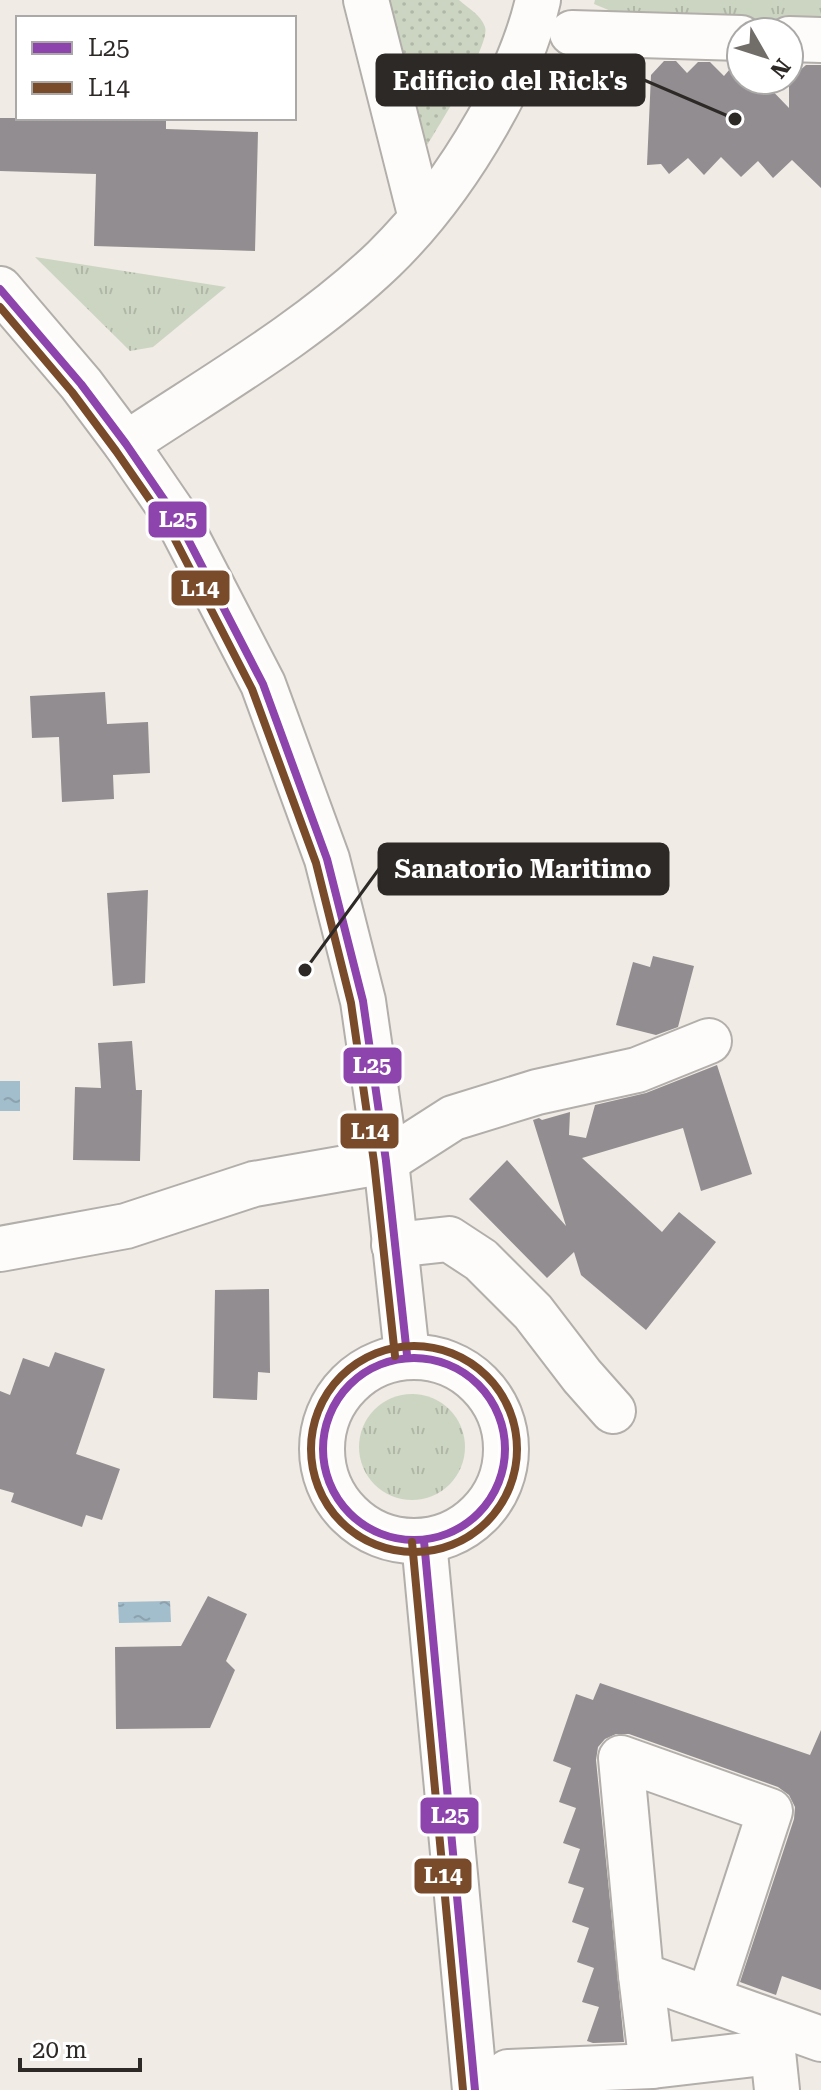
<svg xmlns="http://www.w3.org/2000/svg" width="821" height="2090" viewBox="0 0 821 2090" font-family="'Roboto Serif',serif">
<defs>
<pattern id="grass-tufts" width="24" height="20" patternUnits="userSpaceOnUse" patternTransform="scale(2)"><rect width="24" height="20" fill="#ccd5c2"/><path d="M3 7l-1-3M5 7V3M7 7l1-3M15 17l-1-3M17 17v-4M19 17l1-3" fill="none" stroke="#b0b7a7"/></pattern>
<pattern id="park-dots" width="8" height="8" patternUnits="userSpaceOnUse" patternTransform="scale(2)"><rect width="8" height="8" fill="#ccd5c2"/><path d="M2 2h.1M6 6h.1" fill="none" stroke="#b0b7a7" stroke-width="1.8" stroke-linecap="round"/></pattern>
<pattern id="water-ripples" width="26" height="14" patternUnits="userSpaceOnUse" patternTransform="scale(2)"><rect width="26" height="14" fill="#a2bdcb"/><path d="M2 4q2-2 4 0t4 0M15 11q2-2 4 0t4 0" fill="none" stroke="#8ca2ae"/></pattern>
</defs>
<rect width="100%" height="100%" fill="#f0ebe5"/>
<g fill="url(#grass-tufts)">
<polygon points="595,0 821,0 821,20 635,21 594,4"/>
<polygon points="35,257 226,287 153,347 130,351"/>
<circle cx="412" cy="1447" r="53"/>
</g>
<path fill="url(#park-dots)" d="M376,0h83c9,8 22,15 26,27 6,17 -46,98 -57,117l-8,3 -24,-110c3,-19 -7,-25 -20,-37z"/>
<g fill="url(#water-ripples)">
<rect x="0" y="1081" width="20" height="30"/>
<polygon points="170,1601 171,1622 119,1623 118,1602"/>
</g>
<g fill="#928d90">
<polygon points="664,61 676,61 687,73 698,62 710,62 724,76 735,63 741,63 741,80 762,80 789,108 789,80 806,65 821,65 821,188 792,160 773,178 758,161 741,177 721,157 704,175 688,158 669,174 661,164 647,165 651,75"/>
<polygon points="0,118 166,118 166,129 258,132 255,251 94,246 96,174 0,171"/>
<polygon points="105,692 107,724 148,722 150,773 113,775 114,799 62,802 59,737 32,738 30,696"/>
<polygon points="148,890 145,983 113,986 107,893"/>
<polygon points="653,956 694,966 678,1027 656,1035 616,1025 633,962 650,967"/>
<polygon points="132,1041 136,1090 142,1090 140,1161 73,1160 75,1087 101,1088 98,1043"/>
<polygon points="717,1065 752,1174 701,1191 683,1128 582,1158 662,1232 679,1212 716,1242 646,1330 581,1275 574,1252 547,1278 469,1199 507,1160 566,1226 533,1120 539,1118 542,1120 570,1112 569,1135 586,1138 595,1105 646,1093"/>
<polygon points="269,1289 270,1373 258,1372 257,1400 213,1398 215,1290"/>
<polygon points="55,1352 105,1369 76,1454 120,1469 102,1520 86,1515 82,1527 11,1502 14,1493 0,1489 0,1391 10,1395 23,1358 49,1367"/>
<polygon points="208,1596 247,1614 226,1661 235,1670 210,1728 116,1729 115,1647 181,1646"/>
<polygon points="600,1683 810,1755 821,1730 821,1990 782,1976 776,1995 740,1982 794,1819 795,1807 789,1795 778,1787 629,1734 616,1734 605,1739 598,1747 596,1760 624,2042 593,2043 587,2041 599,2007 582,2002 594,1968 577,1962 589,1928 572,1922 584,1888 568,1883 580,1849 563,1843 576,1808 559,1802 571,1768 553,1761 576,1694 593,1700"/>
</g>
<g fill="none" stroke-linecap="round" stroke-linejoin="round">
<defs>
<g id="minor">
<polyline points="366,0 421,218"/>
<polyline points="572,33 741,38"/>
<polyline points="789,39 821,40"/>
<polyline points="0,289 81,384 126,444 178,520 263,684 327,859 363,1001 386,1161 407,1355"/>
<path d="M126,444c87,-58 182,-112 258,-185 40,-39 75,-87 103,-136 22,-38 41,-79 51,-123"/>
<polyline points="394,1245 449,1239 481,1260 533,1312 582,1376 613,1411"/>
<polyline points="0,1249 126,1226 254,1184 386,1161 453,1118 537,1092 637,1070 709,1041"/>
<circle cx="414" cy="1449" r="92"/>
<polyline points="424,1541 475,2090"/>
<polyline points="641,1975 821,2039"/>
<polyline points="770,2023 777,2090"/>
<polyline points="652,2066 641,1975 621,1758 770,1811 709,1998"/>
<polyline points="508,2072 652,2066 772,2052"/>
</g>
</defs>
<use href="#minor" stroke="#b2aeaa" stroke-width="48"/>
<use href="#minor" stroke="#fdfcfb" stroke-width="44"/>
<defs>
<g id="bus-1">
<polyline points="0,289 81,384 126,444 178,520 263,684 327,859 363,1001 386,1161 407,1355"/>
<circle cx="414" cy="1449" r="91"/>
<polyline points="424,1541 475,2090"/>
</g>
<g id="bus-2">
<polyline points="0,307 72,392 116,451 168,526 252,689 316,863 351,1003 374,1162 395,1356"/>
<circle cx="414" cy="1449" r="103"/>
<polyline points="412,1542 463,2090"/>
</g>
</defs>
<use href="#bus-1" stroke="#fff" stroke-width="14"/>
<use href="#bus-2" stroke="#fff" stroke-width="14"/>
<use href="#bus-1" stroke="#8e44ad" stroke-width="8"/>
<use href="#bus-2" stroke="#7a4b2a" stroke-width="8"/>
</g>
<path fill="none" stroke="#2d2926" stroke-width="3" d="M735 119L644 80M305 970L379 869"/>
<g fill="#2d2926" stroke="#fff" stroke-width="3">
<circle cx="735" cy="119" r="8"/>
<circle cx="305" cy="970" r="8"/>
</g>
<g fill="#2d2926" stroke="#2d2926" stroke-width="3">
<rect x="377" y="55" width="267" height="50" rx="8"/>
<rect x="379" y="844" width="289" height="50" rx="8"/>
</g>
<g font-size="26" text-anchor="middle" font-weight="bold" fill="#fff">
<text x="510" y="90">Edificio del Rick's</text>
<text x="523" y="878">Sanatorio Maritimo</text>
</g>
<g stroke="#fff" stroke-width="3">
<rect x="147" y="500" width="61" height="39" rx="8" fill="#8e44ad"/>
<rect x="170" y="569" width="61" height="38" rx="8" fill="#7a4b2a"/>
<rect x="342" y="1046" width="61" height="39" rx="8" fill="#8e44ad"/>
<rect x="339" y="1112" width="61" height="38" rx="8" fill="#7a4b2a"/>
<rect x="419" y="1796" width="61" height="39" rx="8" fill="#8e44ad"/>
<rect x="413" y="1857" width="60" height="38" rx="8" fill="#7a4b2a"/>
</g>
<g font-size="22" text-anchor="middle" font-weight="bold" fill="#fff">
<text x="178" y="527">L25</text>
<text x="200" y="596">L14</text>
<text x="372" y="1073">L25</text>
<text x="370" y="1139">L14</text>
<text x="450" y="1823">L25</text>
<text x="443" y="1883">L14</text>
</g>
<rect x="16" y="16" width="280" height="104" fill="#ffffff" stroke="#aba9a8" stroke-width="2"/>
<rect x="32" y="42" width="40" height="12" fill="#8e44ad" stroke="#aba9a8" stroke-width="2"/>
<text x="88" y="56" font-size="24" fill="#2d2926">L25</text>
<rect x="32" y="82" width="40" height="12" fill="#7a4b2a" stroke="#aba9a8" stroke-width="2"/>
<text x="88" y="96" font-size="24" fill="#2d2926">L14</text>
<g transform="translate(765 56) rotate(129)"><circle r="38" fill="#ffffff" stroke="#aba9a8" stroke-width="2"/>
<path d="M0-6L14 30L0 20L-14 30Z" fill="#716d69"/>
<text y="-12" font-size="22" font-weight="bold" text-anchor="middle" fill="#2d2926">N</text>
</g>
<path d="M20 2058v12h120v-12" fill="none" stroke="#2d2926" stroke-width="4"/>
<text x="32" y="2058" font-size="24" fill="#2d2926" stroke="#ffffff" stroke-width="6" paint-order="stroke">20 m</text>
</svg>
